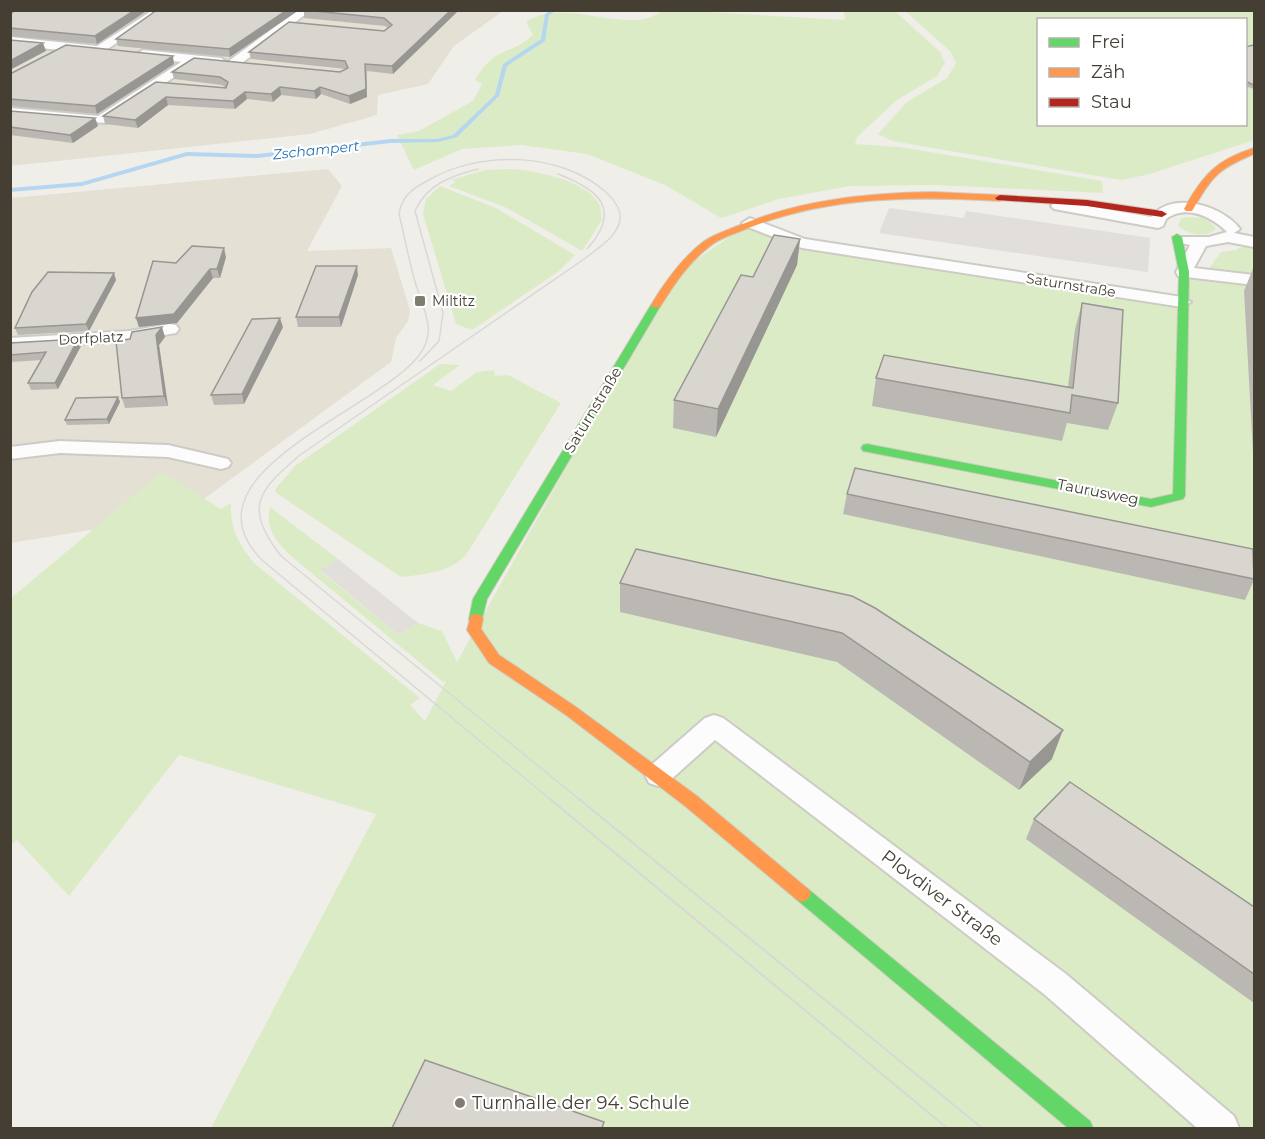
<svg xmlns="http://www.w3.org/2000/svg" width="1265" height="1139" viewBox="0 0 1265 1139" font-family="Montserrat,sans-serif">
<rect width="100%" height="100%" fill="#f0eee8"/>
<g fill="#e4e0d4">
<polygon points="10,11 503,11 454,46 428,84 378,95 377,115 310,134 11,166"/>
<polygon points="328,169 342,186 307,251 391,248 410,310 408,321 396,338 391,362 182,515 11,543 11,198"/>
</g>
<g fill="#dbebc6" fill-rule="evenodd">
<path d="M670,10l175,10 -1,-9h51l45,41 5,11 -8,13 -40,24 -40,37 -2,7 45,3 202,34 1,12 -168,-8 -85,1 -71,13 -58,19 -56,-33 -78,-31 -66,-9 -59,4 -48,21 -17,-35 22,-4 54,-30 9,-17 -7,-4c21,-35 33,-23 58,-45l-7,-13c32,-22 80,3 118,-3 10,-1 16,-9 26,-9z"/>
<path d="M905,11h349v129l-104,34 -29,6 -229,-39 -14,-7 29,-32 40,-24 9,-15 -6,-12zM1038,20h208v104h-208z"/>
<path d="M507,169c25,1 80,10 93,37 1,4 1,10 2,14l-20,31 -75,-43 -58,-22 7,-4 -5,-2 34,-10z"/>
<polygon points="440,186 496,208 575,255 559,271 472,330 456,324 423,214 426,199"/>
<path d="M1181,218c13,-2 29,-1 35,11 -11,10 -28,5 -38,-3z"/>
<path d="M750,223l52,20 379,59 3,-30 70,8v848h-1043l165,-314 -197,-59 -110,141 -52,-56 -6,5v-247l151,-126 59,37 10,-6c-1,26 7,40 23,60l166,135 -10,7 15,16 21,-40 -3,1 -152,-126c-15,-15 -26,-26 -21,-49l68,52 -18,12 79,64 19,-12 24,8 15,31 217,-387z"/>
<polygon points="1249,243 1254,244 1254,277 1208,270 1221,252 1236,250"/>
<path d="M440,364l20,1 -27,20 18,6 26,-19 17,-2 1,6 13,-1 53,28 -95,152c-17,18 -41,19 -65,22l-126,-85 1,-4 19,-22z"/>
</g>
<g fill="#e2dfda">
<polygon points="889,208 964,218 966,211 1150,238 1148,272 879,233"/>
<polygon points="338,559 418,623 399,635 320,570"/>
</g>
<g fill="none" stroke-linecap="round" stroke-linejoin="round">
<polygon fill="#b5d6f0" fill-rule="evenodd" points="551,10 557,10 549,15 545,41 507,66 499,96 457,137 439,142 391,143 257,158 187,156 82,186 10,192 10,188 82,182 187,152 257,154 391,139 437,139 453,135 495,95 503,64 541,39 545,14"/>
<defs>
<g id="street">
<polygon points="153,10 166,10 100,54 10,45 10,37 97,46"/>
<polygon points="298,10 311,10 238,66 230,66 230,60"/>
<polygon points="143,50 221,58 227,62 221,66 195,63 106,123 10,116 10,108 98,116 181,62 139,57 137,54"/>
<path d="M1059,201l92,16c21,-27 72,-11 89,12l-6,4 20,4v10l-26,-5 -22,4 -12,22 60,7v10l-76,-9 -2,-4 14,-27 -9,-2 -2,-3 2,-3h28l18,-5c-15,-15 -40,-28 -61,-13l-3,7 -5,2 -104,-19 -3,-3 3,-3z"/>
<polygon points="750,218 805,239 1182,297 1191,302 1182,307 802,248 745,226 742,223"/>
<polygon points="170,324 176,325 179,329 176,333 129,341 10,348 10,338 129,331"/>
<polygon points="60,441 168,445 228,459 231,463 228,467 221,469 168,457 60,453 10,459 10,447"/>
<polygon points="714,715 723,718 1066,974 1234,1116 1239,1128 1197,1128 1044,994 715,740 667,783 658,786 649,783 645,775 649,767 705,718"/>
</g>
<g id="fast">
<polygon points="1177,234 1182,237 1189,272 1185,496 1183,499 1151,507 863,451 861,448 863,445 867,444 1151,499 1173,494 1179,272 1172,237"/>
<polygon points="656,302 661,305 487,599 481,623 471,623 469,619 473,599 651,305"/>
<polygon points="802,886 808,889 1090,1121 1093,1128 1068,1128 796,899 793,894 796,889"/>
</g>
<g id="slow">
<path d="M1254,148v6c-38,16 -41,22 -62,57h-6l-2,-2c19,-34 32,-49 70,-61z"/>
<path d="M932,192l68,3 5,3 -5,3c-87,-5 -172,-5 -254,28 -12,5 -27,9 -37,18 -21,16 -35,38 -49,60h-8l-1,-2c14,-23 30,-46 52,-63 11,-8 25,-12 37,-17 62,-25 126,-32 192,-33z"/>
<polygon points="476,614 481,615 483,619 481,629 499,655 576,707 697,796 808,889 811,894 808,899 802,902 796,899 685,806 566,715 489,663 467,630 471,615"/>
</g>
<polygon id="jam" points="1000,195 1087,200 1162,211 1167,214 1162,217 1087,206 997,200 995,198"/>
</defs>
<use href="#street" stroke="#cdcbc5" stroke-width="4"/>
<use href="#fast" stroke="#cfcbbe" stroke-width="2"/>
<use href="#slow" stroke="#cfcbbe" stroke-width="2"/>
<use href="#jam" stroke="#cfcbbe" stroke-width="2"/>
<use href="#street" fill="#fdfcfc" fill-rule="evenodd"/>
<use href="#fast" fill="#63d668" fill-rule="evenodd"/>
<use href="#slow" fill="#ff974d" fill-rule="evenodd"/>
<use href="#jam" fill="#b3261e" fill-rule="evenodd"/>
<g stroke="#d8d8d7" stroke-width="1.5">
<path d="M558,174c42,16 64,36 29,75"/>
<path d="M420,361l19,-20 4,-28 -28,-102c12,-27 36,-35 63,-42"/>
<path d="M551,800l-288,-239c-94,-93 143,-158 163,-218 2,-6 3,-12 2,-18 -2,-14 -8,-27 -12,-40 -7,-23 -11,-47 -17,-71 3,-18 13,-25 28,-33 52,-31 133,-30 180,12 7,7 15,17 13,27 -3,17 -21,27 -33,37l-287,198c-42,36 -57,52 -19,101l299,244"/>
</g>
<g stroke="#d8d8d7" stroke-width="2">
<polyline points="550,799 947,1128"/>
<polyline points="579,799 982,1128"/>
</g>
</g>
<g fill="#bbb8b3">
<polygon points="148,10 97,44 10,36 10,14"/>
<polygon points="299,10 230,57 118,46 116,39"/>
<polygon points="304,10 459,10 393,74 367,71 367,97 350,104 321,94 316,99 281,95 273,102 247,99 235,109 168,105 138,128 105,124 103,116 156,82 226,88 222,85 174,79 172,72 340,72 346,69 251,59 249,52 384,31 388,28 385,26 304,18"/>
<polygon points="1254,45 1254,89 1245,86 1245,47"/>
<polygon points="174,64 97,114 10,106 10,74"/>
<polygon points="10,111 95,118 98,126 73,143 10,135"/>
<polygon points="800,239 797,265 716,437 673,428 674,400 753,277"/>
<polygon points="226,257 220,278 213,278 177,323 139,327 136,318"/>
<polygon points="1254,266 1254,470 1244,291"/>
<polygon points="358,275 341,327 298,327 296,317"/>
<polygon points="116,280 89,331 18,335 15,328"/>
<polygon points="1082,303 1118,403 1108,430 1067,423 1062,441 872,406 876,378 1068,387 1075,329"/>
<polygon points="283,327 244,404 214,405 211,395"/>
<polygon points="165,337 159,345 168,406 125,408 122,398 116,341"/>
<polygon points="78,339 81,346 58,389 31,390 28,383 42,360 10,362 10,343"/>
<polygon points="118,397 120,402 109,424 67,425 65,420"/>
<polygon points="847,494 1254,570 1254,580 1245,600 843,514"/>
<polygon points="620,583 852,596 1052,759 1019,790 837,662 620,612"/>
<polygon points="1034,819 1254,907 1254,1003 1026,839"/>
</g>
<g fill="#989692">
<polygon points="135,10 148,10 97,44 95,36"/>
<polygon points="287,10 299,10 230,57 229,49"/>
<polygon points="451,10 459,10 393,74 392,66"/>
<polygon points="43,43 46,51 10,70 10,61"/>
<polygon points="173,56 174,64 97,114 95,106"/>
<polygon points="365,64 367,97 350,104 349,96"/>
<polygon points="280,87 281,95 273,102 271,94"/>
<polygon points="320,87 321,94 316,99 314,91"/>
<polygon points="245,92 247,99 235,109 233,101"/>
<polygon points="166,97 168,105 138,128 135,120"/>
<polygon points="95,118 98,126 73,143 70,135"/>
<polygon points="800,239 797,265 716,437 718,409"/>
<polygon points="224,248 226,257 220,278 217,269"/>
<polygon points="357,266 358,275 341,327 339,317"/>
<polygon points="210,269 213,278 177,323 139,327 136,318"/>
<polygon points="114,273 116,280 89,331 86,324"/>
<polygon points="280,318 283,327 244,404 242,394"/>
<polygon points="162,327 165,337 159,345 168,406 164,396 156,335"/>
<polygon points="78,339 81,346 58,389 55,383"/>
<polygon points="118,397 120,402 109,424 107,419"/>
<polygon points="1063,730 1052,759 1019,790 1030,762"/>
</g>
<g fill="#d9d6d0" stroke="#989692" stroke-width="1.5">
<polygon points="16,10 135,10 95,36 10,28 10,14"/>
<polygon points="157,10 287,10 229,49 116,39"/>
<polygon points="304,10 451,10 392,66 365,64 366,89 349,96 320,87 314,91 280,87 271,94 245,92 233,101 166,97 135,120 103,116 156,82 226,88 228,82 220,77 172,72 194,58 340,72 348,68 345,61 249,52 289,22 384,31 392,25 384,18"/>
<polygon points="10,40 43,43 10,61"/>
<polygon points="66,45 173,56 95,106 10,99 10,74"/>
<polygon points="1254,45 1254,85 1245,81 1245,47"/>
<polygon points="10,111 95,118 70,135 10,127"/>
<polygon points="774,235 800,239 718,409 674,400 741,275 753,277"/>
<polygon points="192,246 224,248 217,269 210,269 174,314 136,318 153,261 176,263"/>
<polygon points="316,266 357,266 339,317 296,317"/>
<polygon points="48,272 114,273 86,324 15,328 32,292"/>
<polygon points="1082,303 1123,310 1118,403 1072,395 1070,413 876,378 884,355 1073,388"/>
<polygon points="280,318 242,394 211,395 252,319"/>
<polygon points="162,327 156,335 164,396 122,398 116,341 130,339 132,332"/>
<polygon points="78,339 55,383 28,383 46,352 10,355 10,343"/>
<polygon points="118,397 107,419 65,420 76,398"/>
<polygon points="855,468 1253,549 1254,579 847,494"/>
<polygon points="636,549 852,596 875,608 1063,730 1030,762 842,633 620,583"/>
<polygon points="1070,782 1254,907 1254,974 1034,819"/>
<polygon points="425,1060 604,1122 602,1128 392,1128"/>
</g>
<g fill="#817c72" stroke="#fff" stroke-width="2">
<rect x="414" y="295" width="12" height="12" rx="3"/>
<circle cx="460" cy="1103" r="6"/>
</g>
<g text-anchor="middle" stroke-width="4.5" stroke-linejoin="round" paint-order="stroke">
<g font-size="14" font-style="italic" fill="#2974b4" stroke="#fff">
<text transform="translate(316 150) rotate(-6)" y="5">Zschampert</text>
</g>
<g font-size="14" fill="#453f33" stroke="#fff">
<text transform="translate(1071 285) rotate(9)" y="5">Saturnstraße</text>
<text transform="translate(91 338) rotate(-3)" y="5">Dorfplatz</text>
</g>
<g font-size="14" fill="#453f33" stroke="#fff" text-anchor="start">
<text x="432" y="306">Miltitz</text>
</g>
<g font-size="15" fill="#453f33" stroke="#fff">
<text transform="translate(593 410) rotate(-59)" y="5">Saturnstraße</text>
<text transform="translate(1098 492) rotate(11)" y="5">Taurusweg</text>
</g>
<g font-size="18" fill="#453f33" stroke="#fff">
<text transform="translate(942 898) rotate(37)" y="6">Plovdiver Straße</text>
</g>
<g font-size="18" fill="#453f33" stroke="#fff" text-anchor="start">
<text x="472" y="1109">Turnhalle der 94. Schule</text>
</g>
</g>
<rect width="1265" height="1139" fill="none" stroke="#453f33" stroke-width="24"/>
<rect x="1037" y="18" width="210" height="108" fill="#ffffff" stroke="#b5b2ad" stroke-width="1.5"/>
<rect x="1049" y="38" width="30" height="9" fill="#63d668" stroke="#b5b2ad" stroke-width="1.5"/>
<text x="1091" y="48" font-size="18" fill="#453f33">Frei</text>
<rect x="1049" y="68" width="30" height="9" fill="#ff974d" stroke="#b5b2ad" stroke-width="1.5"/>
<text x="1091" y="78" font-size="18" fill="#453f33">Zäh</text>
<rect x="1049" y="98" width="30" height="9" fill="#b3261e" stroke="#b5b2ad" stroke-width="1.5"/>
<text x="1091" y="108" font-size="18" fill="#453f33">Stau</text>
</svg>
